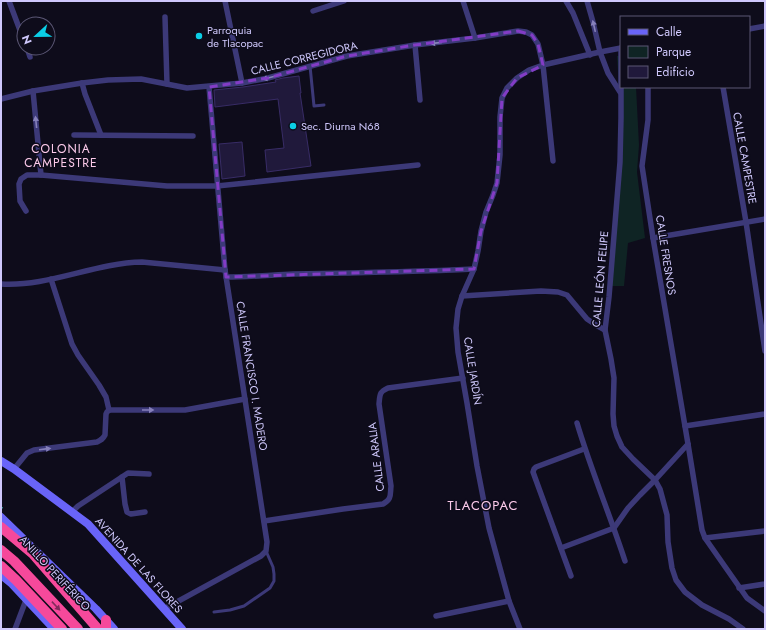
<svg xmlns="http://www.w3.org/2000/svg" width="766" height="630" viewBox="0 0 766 630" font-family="Jost,sans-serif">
<rect width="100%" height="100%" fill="#0e0c1b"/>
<polygon fill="#0f2424" points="617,56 621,56 621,87 636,87 639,145 637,172 645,238 628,243 624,286 611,286 621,120"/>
<g fill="#20193b" stroke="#382c66">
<polygon points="299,76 301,93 300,93 311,166 267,172 265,150 284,148 278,99 215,107 214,90 243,87 276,82 275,80 283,78"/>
<polygon points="242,142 245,176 222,179 219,144"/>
</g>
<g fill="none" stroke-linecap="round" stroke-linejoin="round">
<polyline stroke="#32a7a1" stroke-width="1.5" stroke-dasharray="2 3" stroke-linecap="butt" points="1,507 4,509 4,510"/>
<g stroke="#3c3978" stroke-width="3">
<polyline points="310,66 314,106 324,105"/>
<polyline points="214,612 230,610 244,606 270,588 274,581 274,574 273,567 266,551"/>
</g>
<g stroke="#3c3978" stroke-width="5.5">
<polyline points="9,1 24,41"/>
<polyline points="225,1 242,83"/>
<polyline points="463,1 475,38"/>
<polyline points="566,1 573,13 590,55"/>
<polyline points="587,1 593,22 600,52 608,73 620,92"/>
<polyline points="313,11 344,1"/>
<polyline points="165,17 167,84"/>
<polyline points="749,29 765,26"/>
<polyline points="415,45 420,100"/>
<polyline points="27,48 30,57"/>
<polyline points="621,48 621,118 620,162 609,297 605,330 611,359 614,378 613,414 614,426 617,436 622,447 633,459 655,480 660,489 667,515 668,542 672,568 676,580 685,592 702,605 729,619 743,629"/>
<polyline points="82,83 85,94 101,135"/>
<polyline points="648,87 648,120 642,166 653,238 688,444 702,530 705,538 747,598 765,611"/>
<polyline points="723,87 746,222 765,351"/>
<polyline points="33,91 41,175"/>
<polyline points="1,99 33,91 82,83 108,80 141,79 187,88 242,83 268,78 347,56 415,45 475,38 518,31 526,32 532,35 538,44 543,65 553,161"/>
<polyline points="74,135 193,136"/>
<polyline points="26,211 20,201 19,184 21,179 27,175 41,175 167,186 217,186 418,165"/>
<polyline points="653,238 765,219"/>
<path d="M226,277c23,0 45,-2 67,-3 61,-1 121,-2 181,-5"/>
<polyline points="51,279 72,344 78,355 99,385 106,397 109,410"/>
<path d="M1,284c48,3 93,-21 141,-22l83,8"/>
<polyline points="462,296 541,291 558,292 567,295 587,319 596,325 605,330"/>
<polyline points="109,410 185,410 245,399"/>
<path d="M577,423c14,47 33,92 48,138"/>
<polyline points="685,426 765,414"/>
<path d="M14,469l13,-16 7,-3 63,-8c4,-2 6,-3 8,-7l1,-21 1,-2 2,-2"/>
<polyline points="122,477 125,504 127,512 131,514 145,512"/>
<polyline points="72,512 78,506 128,473 149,474"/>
<path d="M264,521l79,-12 40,-5c9,-5 7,-9 8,-18l-12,-82c1,-9 0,-12 9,-16l75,-10"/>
<polyline points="705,538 765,531"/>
<polyline points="561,548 614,528 628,508 640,495 655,480 688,444"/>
<polyline points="571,576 533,472 534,469 536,467 584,449"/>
<polyline points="739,588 765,584"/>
<polyline points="164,609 261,556 266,551 267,542 225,270 209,87"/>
<polyline points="436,616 509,601"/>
<polyline points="15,629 26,600"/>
<polyline points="520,629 509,601 489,528 477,466 467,403 458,352 456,328 458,309 462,296 474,269 478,251 481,231 486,212 493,195 497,183 500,155 500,117 502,98 507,88 517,78 529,70 543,65 600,52 621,48"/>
</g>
<g stroke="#6964f8" stroke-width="8">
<polyline points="1,461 14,469 88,524 182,629"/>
<polyline points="1,517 96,609 114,629"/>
<polyline points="1,575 12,584 54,629"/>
</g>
<g stroke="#f6499b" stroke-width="10">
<polyline points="1,527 33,554 98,629"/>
<polyline points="1,550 14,561 78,629"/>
<polyline points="106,620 106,629"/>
</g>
<polyline stroke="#f6499b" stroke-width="10" points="1,566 16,580 62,629"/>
</g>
<defs><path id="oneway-solid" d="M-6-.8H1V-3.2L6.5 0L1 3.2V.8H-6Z"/></defs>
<g fill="#8680ba">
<use href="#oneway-solid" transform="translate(594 26) rotate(-103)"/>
<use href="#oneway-solid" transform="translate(436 43) rotate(174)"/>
<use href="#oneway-solid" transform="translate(268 78) rotate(166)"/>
<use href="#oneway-solid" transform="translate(36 122) rotate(-96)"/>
<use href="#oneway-solid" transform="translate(148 410)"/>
<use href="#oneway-solid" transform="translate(45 449) rotate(-7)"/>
</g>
<use fill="#822a5b" href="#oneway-solid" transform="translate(56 606) rotate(47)"/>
<path fill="none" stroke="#833cc5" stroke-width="3" stroke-dasharray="8 5" stroke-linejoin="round" d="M518,31l14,4 6,9 5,21 -26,13 -15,20 -5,85 -16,48 -7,38 -248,8 -17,-190 59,-9 79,-22 68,-11z"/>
<g fill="#0bcee6" stroke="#0e0c1b" stroke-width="1.5">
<circle cx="199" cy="36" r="4"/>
<circle cx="293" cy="126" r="4"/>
</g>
<g text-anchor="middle" stroke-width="3" stroke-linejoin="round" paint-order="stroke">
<g font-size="11" fill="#cfc8fc" stroke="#0e0c1b" text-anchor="start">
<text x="207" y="34">Parroquia<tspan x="207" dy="13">de Tlacopac</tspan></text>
<text x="301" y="130">Sec. Diurna N68</text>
</g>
<g font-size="11" fill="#cfc8fc" stroke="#0e0c1b">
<text transform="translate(304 58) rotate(-14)" y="4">CALLE CORREGIDORA</text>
<text transform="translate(745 158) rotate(80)" y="4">CALLE CAMPESTRE</text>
<text transform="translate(666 255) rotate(81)" y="4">CALLE FRESNOS</text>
<text transform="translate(600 279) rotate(-85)" y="4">CALLE LEÓN FELIPE</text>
<text transform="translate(473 371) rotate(81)" y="4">CALLE JARDÍN</text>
<text transform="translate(252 376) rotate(81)" y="4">CALLE FRANCISCO I. MADERO</text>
<text transform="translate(376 457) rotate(-97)" y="4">CALLE ARALIA</text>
<text transform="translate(139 565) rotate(48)" y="4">AVENIDA DE LAS FLORES</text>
<text transform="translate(55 573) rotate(47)" y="4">ANILLO PERIFÉRICO</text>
</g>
<g font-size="12" letter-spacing="1" fill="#fccaea" stroke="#0e0c1b">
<text x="61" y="153">COLONIA<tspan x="61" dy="14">CAMPESTRE</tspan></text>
</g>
<g font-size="13" letter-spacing="1" fill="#fccaea" stroke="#0e0c1b">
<text x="483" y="510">TLACOPAC</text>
</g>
</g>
<rect width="766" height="630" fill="none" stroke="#cfc8fc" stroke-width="4"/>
<rect x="620" y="16" width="130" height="72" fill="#0e0c1b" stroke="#5b5775"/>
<rect x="628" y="29" width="20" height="6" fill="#6964f8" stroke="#5b5775"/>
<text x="656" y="36" font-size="12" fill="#cfc8fc">Calle</text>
<rect x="628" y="46" width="20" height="12" fill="#0f2424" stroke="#5b5775"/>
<text x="656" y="56" font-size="12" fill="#cfc8fc">Parque</text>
<rect x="628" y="66" width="20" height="12" fill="#20193b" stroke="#5b5775"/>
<text x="656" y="76" font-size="12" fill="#cfc8fc">Edificio</text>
<g transform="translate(36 36) rotate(248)"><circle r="19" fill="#0e0c1b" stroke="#5b5775"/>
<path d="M0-3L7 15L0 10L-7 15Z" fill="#0bcee6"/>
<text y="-6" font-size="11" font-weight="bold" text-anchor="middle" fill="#cfc8fc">N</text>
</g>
</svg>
